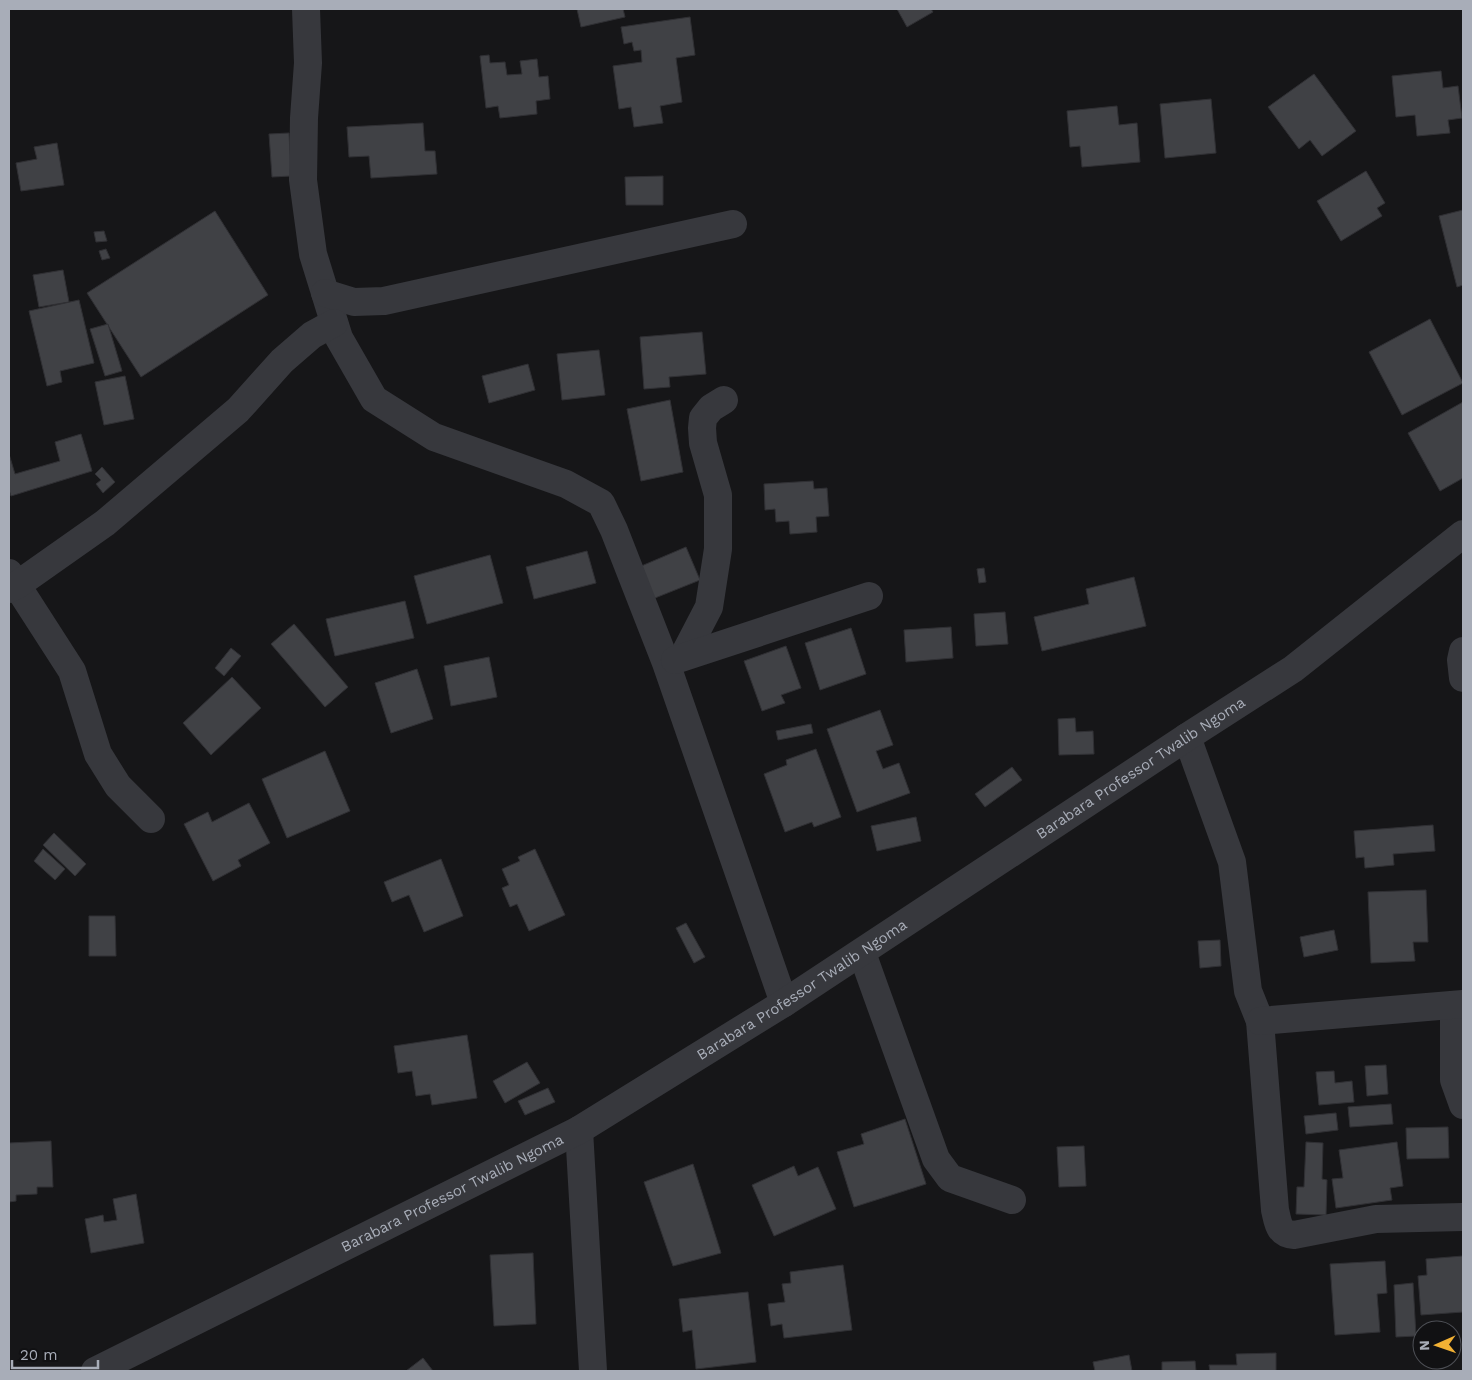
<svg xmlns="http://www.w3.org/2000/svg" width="1472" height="1380" viewBox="0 0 1472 1380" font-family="'Work Sans',sans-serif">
<rect width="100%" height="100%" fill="#161618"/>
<g fill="#404145" stroke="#303034">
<polygon points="577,9 623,9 625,17 581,27"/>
<polygon points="897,9 931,9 933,12 907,27"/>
<polygon points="690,17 695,55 676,58 682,102 660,106 663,123 634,127 631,107 619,109 613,66 642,62 641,50 634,51 632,42 624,44 621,27"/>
<polygon points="489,55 490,63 505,62 507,75 522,74 520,61 537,59 539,77 548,76 550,99 536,101 537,114 500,118 498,106 486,108 480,56"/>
<polygon points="1441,71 1443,88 1458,86 1462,118 1448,120 1450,133 1417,136 1415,115 1396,117 1392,76"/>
<polygon points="1314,74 1356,131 1322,156 1310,140 1299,149 1268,107"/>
<polygon points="1211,99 1216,153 1165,158 1160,104"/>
<polygon points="1117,106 1119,125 1137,123 1140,162 1082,167 1080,146 1070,147 1067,111"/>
<polygon points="423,123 425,151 435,151 437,174 371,178 369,156 349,157 347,127"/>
<polygon points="289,133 291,176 272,177 269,134"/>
<polygon points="57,143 64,185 21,191 16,163 37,159 34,147"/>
<polygon points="1366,171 1385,203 1377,208 1382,216 1341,241 1317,201"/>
<polygon points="663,176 663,205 626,205 625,177"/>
<polygon points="1463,210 1463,285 1457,287 1439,216"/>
<polygon points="215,211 268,295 141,377 87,293"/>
<polygon points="104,231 107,241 96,242 94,232"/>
<polygon points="106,249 110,258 102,260 99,251"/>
<polygon points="63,270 69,302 39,307 33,275"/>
<polygon points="79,300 94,363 60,371 62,382 47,386 29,311"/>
<polygon points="1430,319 1463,383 1402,415 1369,352"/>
<polygon points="108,324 122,371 105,376 90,329"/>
<polygon points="702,332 706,374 669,377 670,387 644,389 640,337"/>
<polygon points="599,350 605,395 562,400 557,354"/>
<polygon points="528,364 535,390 489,403 482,376"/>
<polygon points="125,376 134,419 104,425 95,382"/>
<polygon points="670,400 683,472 641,481 627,409"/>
<polygon points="1463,402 1463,478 1440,491 1408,433"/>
<polygon points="81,434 92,471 11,496 9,490 9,454 15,474 60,461 55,442"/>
<polygon points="102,467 115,482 103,493 96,484 101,480 95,474"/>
<polygon points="813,481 814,489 827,488 829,516 816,517 817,532 790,534 789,521 776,522 775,509 765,510 764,484"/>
<polygon points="686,547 700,580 645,602 632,570"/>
<polygon points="587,551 596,583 534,599 526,567"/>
<polygon points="490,555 503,603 427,624 414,576"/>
<polygon points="984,568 986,582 979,583 977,569"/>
<polygon points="1134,577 1146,626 1042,651 1034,617 1089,604 1086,589"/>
<polygon points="405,601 414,638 335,656 326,619"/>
<polygon points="1005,612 1008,644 976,646 974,614"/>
<polygon points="294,624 348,687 325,707 271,644"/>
<polygon points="951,627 953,658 906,662 904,630"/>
<polygon points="851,628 866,674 820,690 805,643"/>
<polygon points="786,646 801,688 781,695 785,703 762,711 744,661"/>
<polygon points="231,648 241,656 224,676 215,668"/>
<polygon points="489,657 497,697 451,706 444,666"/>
<polygon points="417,669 433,719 391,733 375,683"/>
<polygon points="232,677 261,708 211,755 183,723"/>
<polygon points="880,710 893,745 876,751 883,769 899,763 910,793 857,812 827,729"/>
<polygon points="1075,718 1076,732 1093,731 1094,754 1059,755 1058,719"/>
<polygon points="811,724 813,733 778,740 776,731"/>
<polygon points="816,749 841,817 814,827 812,822 785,832 764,774 787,765 786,760"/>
<polygon points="325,751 350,811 287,838 262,779"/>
<polygon points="1012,767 1022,780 985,807 975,794"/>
<polygon points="249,803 270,843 238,860 241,866 213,881 184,824 208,812 212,822"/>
<polygon points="916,817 921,841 877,851 871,826"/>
<polygon points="1433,825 1435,851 1393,854 1394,865 1365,868 1364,857 1356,858 1354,831"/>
<polygon points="54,833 86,864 75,876 43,845"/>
<polygon points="43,849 65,869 55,880 34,861"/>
<polygon points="535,849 565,915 529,931 517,904 510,907 502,888 509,885 502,869 520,861 518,857"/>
<polygon points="441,859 463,916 424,932 409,895 392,902 384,882"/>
<polygon points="1426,890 1428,942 1413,942 1415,961 1371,963 1368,892"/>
<polygon points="89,916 115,916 116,956 89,956"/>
<polygon points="686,923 705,957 694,963 676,928"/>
<polygon points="1334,930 1338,950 1304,957 1300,937"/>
<polygon points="1220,940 1221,966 1200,968 1198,941"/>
<polygon points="467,1035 477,1098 432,1105 430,1094 416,1096 412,1071 398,1073 394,1046"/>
<polygon points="527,1062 540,1083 505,1103 493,1081"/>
<polygon points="1386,1065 1388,1094 1367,1096 1365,1066"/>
<polygon points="1334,1071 1335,1083 1352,1081 1354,1102 1319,1105 1316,1072"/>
<polygon points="548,1088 555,1102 525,1115 518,1101"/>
<polygon points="1391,1104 1393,1124 1350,1127 1348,1107"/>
<polygon points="1336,1113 1338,1130 1306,1134 1304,1116"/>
<polygon points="905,1119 926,1184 854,1207 837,1152 864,1144 861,1134"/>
<polygon points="1448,1127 1449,1158 1407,1159 1406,1128"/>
<polygon points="51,1141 53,1187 37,1187 37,1194 16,1195 16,1201 9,1202 9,1143"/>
<polygon points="1306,1142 1323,1143 1322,1179 1327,1180 1326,1215 1296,1214 1297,1187 1304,1187"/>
<polygon points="1397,1142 1403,1186 1390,1188 1392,1200 1336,1208 1332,1179 1343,1178 1339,1150"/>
<polygon points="1084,1146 1086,1186 1059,1187 1057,1147"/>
<polygon points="693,1164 721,1253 673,1266 644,1182"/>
<polygon points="794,1166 798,1176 818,1167 836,1209 774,1236 752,1185"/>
<polygon points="136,1194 144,1243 91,1253 85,1219 103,1215 104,1222 117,1220 113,1199"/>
<polygon points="533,1253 536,1324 494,1326 490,1255"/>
<polygon points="1463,1256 1463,1312 1421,1315 1418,1276 1427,1275 1426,1259"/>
<polygon points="1385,1261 1387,1293 1377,1294 1380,1332 1335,1335 1330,1264"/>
<polygon points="843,1265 852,1330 784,1338 782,1324 771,1326 768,1304 785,1302 782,1284 791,1283 790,1272"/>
<polygon points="1413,1283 1416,1336 1396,1337 1394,1285"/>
<polygon points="748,1292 756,1362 696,1369 692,1330 683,1332 679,1299"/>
<polygon points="1276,1353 1276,1371 1210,1371 1209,1365 1237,1365 1236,1354"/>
<polygon points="1129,1355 1132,1371 1095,1371 1093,1362"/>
<polygon points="423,1358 433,1371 406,1371"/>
<polygon points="1195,1361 1196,1371 1162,1371 1162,1362"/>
</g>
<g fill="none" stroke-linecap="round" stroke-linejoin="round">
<g stroke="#37383d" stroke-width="28">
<polyline points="306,9 308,63 304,118 303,180 313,254 339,338 374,399 434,437 566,484 601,503 614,530 666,663 784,1003"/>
<polyline points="325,293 354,302 384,301 733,224"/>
<polyline points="9,573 72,671 98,754 118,786 151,819"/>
<polyline points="9,589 17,585 105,523 238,410 282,361 312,335 334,323"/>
<polyline points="1463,651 1461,660 1463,678"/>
<polyline points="683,657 709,607 718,549 718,495 703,443 702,428 703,418 711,408 724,400"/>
<polyline points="675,660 869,596"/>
<path d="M1187,737l45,125 16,129 12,30 15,189c3,12 3,24 19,25l82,-16 87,-2"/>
<polyline points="862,953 936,1159 950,1178 1012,1200"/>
<polyline points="1454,1005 1454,1080 1463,1105"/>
<polyline points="1260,1021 1463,1004"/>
<polyline points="579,1130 593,1371"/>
<path id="s1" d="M95,1371l484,-241 205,-127 403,-266 106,-68 170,-135"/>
</g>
</g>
<g text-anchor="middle" stroke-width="4" stroke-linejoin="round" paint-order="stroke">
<g font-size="15" fill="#a8adb8" stroke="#111113">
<text dy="5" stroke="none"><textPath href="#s1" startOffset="1209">Barabara Professor Twalib Ngoma</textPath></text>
<text dy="5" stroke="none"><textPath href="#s1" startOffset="804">Barabara Professor Twalib Ngoma</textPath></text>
<text dy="5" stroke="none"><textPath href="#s1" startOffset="399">Barabara Professor Twalib Ngoma</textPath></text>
</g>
</g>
<rect width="1472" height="1380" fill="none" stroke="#a8adb8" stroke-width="20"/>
<g transform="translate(1437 1345) rotate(268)"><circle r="24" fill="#111113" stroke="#4d4f55"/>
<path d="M0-4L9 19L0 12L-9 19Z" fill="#f2b134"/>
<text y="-8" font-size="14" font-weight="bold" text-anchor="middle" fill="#a8adb8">N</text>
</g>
<path d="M12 1360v8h86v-8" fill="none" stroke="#a8adb8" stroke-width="2.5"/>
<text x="20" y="1360" font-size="15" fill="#a8adb8" stroke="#111113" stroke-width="4" paint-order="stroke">20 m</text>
</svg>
